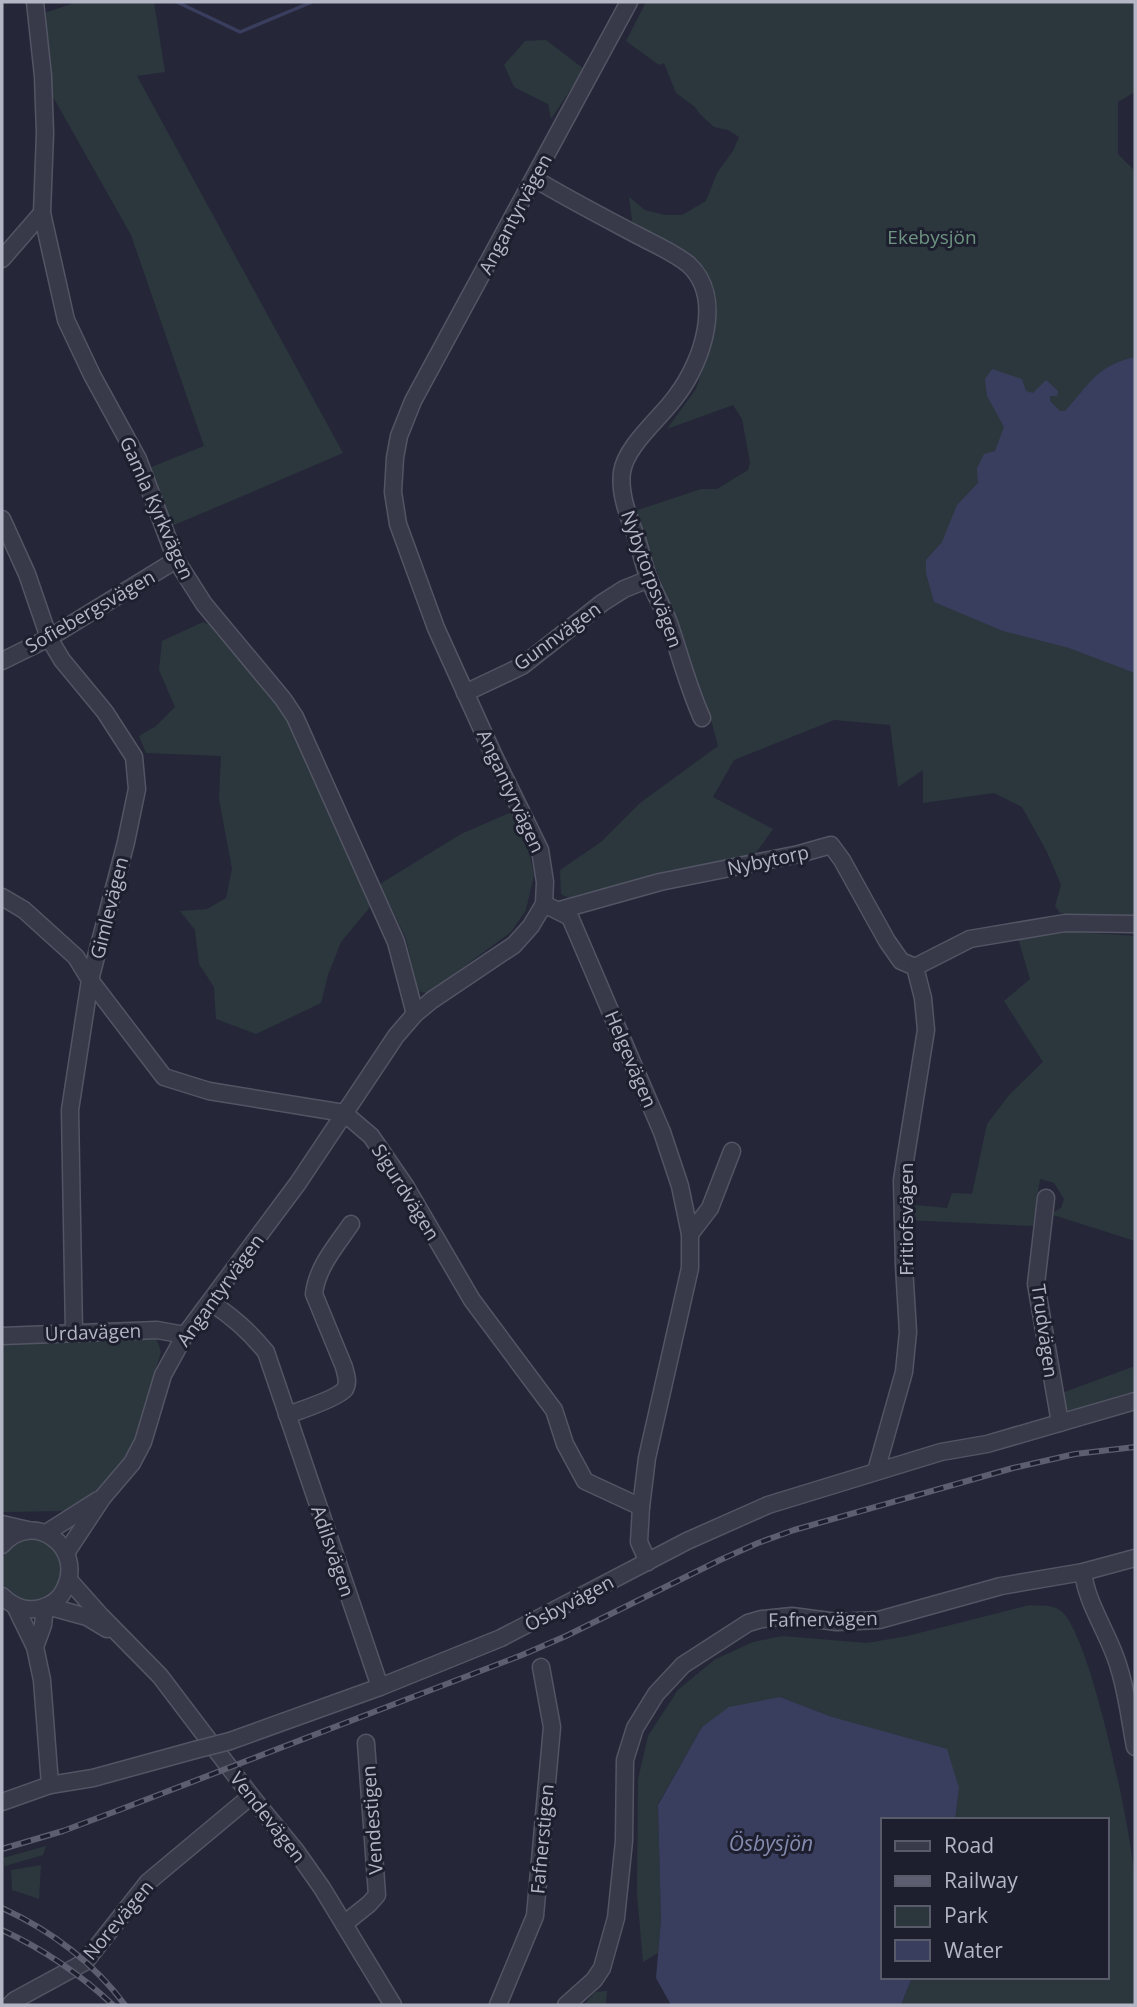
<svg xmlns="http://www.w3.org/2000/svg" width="1137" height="2007" viewBox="0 0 1137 2007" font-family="'Open Sans',sans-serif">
<rect width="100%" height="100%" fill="#252738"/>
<g fill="#2b373d">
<polygon points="77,2 154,2 165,72 137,76 343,453 172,526 149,468 204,446 131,235 52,95 45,13"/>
<polygon points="646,2 1135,2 1135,92 1118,102 1118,154 1135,171 1135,925 1060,913 1055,906 1061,885 1059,880 1047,852 1022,807 994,793 923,803 923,770 898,787 890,725 834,720 734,760 713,797 773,829 753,857 568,898 561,894 560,870 601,842 640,803 718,746 712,723 635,511 701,489 717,489 748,470 750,462 742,419 733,405 667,429 696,389 715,331 713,290 695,264 633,227 629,197 645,210 665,215 682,215 706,201 717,173 733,151 739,137 728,130 714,127 700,114 695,107 676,93 664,63 659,65 626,41"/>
<polygon points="546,40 584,69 551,119 548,104 514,87 504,65 525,41"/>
<polygon points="203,622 211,625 289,720 367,891 370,907 341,942 328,975 321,1003 256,1034 216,1019 214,987 199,964 195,930 180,911 207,909 226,898 232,869 219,799 221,756 146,753 139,736 156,726 175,707 159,670 162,641"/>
<polygon points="512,812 528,846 534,875 526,910 511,932 432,990 426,993 418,991 406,939 380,884 461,834"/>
<polygon points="1048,930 1135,936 1135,1241 1050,1214 1061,1208 1064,1199 1054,1183 1040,1179 1033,1226 906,1220 905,1204 947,1208 952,1193 972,1194 987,1124 1009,1095 1043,1062 1004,1001 1030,979 1018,938"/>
<polygon points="131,1336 157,1340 161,1352 133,1442 115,1476 83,1505 62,1511 2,1512 2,1344"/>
<polygon points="1135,1366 1135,1393 1065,1417 1059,1394"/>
<circle cx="32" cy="1571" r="32"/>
<path d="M1030,1605c11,1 22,-1 31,6 30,23 72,228 74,271 2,41 0,82 0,123h-234l11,-28h195v-157h-152l4,-32 -127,-71 -52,-20 -78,30 -44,77 3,116 -3,33 -15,9 -6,-68 1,-115 10,-43 30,-46 36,-30 39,-18 29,-6 85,7 40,-7z"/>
<polygon points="46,1846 43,1855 5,1866 3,1858"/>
<polygon points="41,1865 39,1899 12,1890 11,1870"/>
<polygon points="607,1991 606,2005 584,2005 595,1992"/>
</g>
<g fill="#3a3e5e">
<path d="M1135,357v316l-66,-25 -66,-17 -69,-29 -8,-29v-13l16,-18 15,-37 21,-22 -1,-15 7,-14 11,-3 9,-24 -17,-31 -2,-17 7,-10 30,10 4,12 7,2 13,-13 12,11 -1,5h-7v5l10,10h5c25,-27 31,-45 70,-54z"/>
<polygon points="780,1697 832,1717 947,1749 959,1788 955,1820 883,1820 883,1977 912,1977 901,2005 671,2005 656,1978 661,1920 658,1805 702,1727 729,1707"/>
</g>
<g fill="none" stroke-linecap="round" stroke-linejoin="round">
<polyline stroke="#3a3e5e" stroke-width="3.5" points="177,2 240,32 312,2"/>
<defs>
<g id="minor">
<polyline points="35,2 43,76 45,133 42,213 66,320 92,375 138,459 176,560 204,604 283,699 295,717 396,942 415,1014"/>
<path d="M535,179c33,20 68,38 102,56 17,9 36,17 51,29 37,33 14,98 -11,131 -15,22 -51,50 -55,77 -3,22 7,46 15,67 4,13 7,27 12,40 6,15 14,29 20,44 11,32 19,64 33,95"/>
<polyline points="2,259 42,213"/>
<polyline points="2,519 27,574 49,638 62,660 105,712 134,757 137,789 126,842 90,980 70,1110 74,1332"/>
<polyline points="2,661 49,638 176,560"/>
<polyline points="465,693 522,666 602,603 624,589 649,579"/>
<polyline points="2,897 24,910 76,957 90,980 164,1077 209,1091 344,1113 371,1136 406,1187 472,1300 554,1410 565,1444 585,1481 641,1507"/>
<polyline points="544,904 570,917 662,1132 680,1186 690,1234 690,1268 647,1458 641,1507 639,1542 648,1562"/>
<polyline points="560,910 660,882 799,854 831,845 842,860 887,941 901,961 915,967"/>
<polyline points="915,967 970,939 1065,923 1135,924"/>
<polyline points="1046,1198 1036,1284 1060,1423"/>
<polyline points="690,1234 710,1208 732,1151"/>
<path d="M210,1302c22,14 40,30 56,50l114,335"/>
<polyline points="2,1336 157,1330 185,1335"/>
<path d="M287,1415c12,-4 51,-17 58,-26 4,-7 1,-14 -1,-22l-30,-73c3,-27 22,-48 37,-70"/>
<polyline points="876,1471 904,1372 908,1332 904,1266 902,1180 926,1030 923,998 915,967"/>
<polyline points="2,1524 28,1530"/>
<polyline points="46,1533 98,1500"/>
<path d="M2,1545c31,-36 83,2 63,43 -4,10 -13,17 -24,20 -15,4 -29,-2 -39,-12"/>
<polyline points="66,1553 103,1497 132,1463 143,1442 163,1375 185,1335 298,1183 396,1036 415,1014 432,1000 514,945 531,926 544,904 545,882 540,850 494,756 436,628 398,524 393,492 395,458 399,436 413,401 629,2"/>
<path d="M1083,1572c4,34 27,63 36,96 8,25 11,53 16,79"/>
<polyline points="69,1580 101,1616 160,1676 251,1796 296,1851 322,1888 393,2005"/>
<polyline points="15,1606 35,1647 42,1680 50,1785"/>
<polyline points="47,1606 87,1617 107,1629"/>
<polyline points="35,1647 43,1625 45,1607"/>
<polyline points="230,1741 380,1687 501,1638 687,1541 768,1505 941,1452 987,1444 1135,1401"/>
<polyline points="2,1802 50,1785 93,1778 195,1750"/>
<polyline points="344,1924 369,1904 377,1895 366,1743"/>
<polyline points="10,2005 15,2000 85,1962 148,1882 251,1796"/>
<polyline points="498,2005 535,1916 552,1727 541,1667"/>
<polyline points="566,2005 594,1980 602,1968 616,1918 624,1841 625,1760 635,1728 656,1694 683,1665 748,1623 762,1619 792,1616 837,1622 879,1620 1001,1586 1083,1572 1135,1558"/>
</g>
</defs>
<use href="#minor" stroke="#535564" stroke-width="19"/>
<use href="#minor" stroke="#383a49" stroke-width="16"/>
<defs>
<g id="rail">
<polyline points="2,1849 63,1831 119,1810 522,1655 566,1636 720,1560 758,1543 794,1530 1013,1468 1075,1454 1135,1447"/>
<path d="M2,1908c48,22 91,54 123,97"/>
<path d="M2,1930c41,19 78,44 111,75"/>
</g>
</defs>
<use href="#rail" stroke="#5d5f71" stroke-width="6"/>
<use href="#rail" stroke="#1d1f2e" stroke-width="3.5" stroke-dasharray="10" stroke-linecap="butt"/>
<defs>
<polyline id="minor-bridge" points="195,1750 230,1741"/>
</defs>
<use href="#minor-bridge" stroke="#535564" stroke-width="19" stroke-linecap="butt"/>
<use href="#minor-bridge" stroke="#383a49" stroke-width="16"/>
</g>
<g text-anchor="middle" stroke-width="6" stroke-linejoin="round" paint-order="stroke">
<g font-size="19" fill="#b4b5c5" stroke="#1d1f2e">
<text transform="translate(515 214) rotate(-62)" y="7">Angantyrvägen</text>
<text transform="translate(157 508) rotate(66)" y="7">Gamla Kyrkvägen</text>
<text transform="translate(652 579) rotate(70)" y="7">Nybytorpsvägen</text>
<text transform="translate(90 611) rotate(-30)" y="7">Sofiebergsvägen</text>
<text transform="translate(557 636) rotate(-36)" y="7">Gunnvägen</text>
<text transform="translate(511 791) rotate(65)" y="7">Angantyrvägen</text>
<text transform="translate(768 860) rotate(-12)" y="7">Nybytorp</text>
<text transform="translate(109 908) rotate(-76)" y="7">Gimlevägen</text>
<text transform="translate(631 1059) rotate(67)" y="7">Helgevägen</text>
<text transform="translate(406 1192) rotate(58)" y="7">Sigurdvägen</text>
<text transform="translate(906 1219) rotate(-90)" y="7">Fritiofsvägen</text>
<text transform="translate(220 1290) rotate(-54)" y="7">Angantyrvägen</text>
<text transform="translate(1045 1331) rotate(82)" y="7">Trudvägen</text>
<text transform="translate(93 1332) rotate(-2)" y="7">Urdavägen</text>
<text transform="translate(333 1551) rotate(71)" y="7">Adilsvägen</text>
<text transform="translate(569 1603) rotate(-28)" y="7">Ösbyvägen</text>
<text transform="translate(823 1619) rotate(-1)" y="7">Fafnervägen</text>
<text transform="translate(268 1817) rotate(52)" y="7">Vendevägen</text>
<text transform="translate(372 1820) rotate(-94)" y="7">Vendestigen</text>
<text transform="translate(542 1839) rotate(-85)" y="7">Fafnerstigen</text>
<text transform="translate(118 1920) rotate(-50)" y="7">Norevägen</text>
</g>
<g font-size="19" fill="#6d9381" stroke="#1d1f2e">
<text x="932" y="244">Ekebysjön</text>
</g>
<g font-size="21" font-style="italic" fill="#858bae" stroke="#1d1f2e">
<text x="771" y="1851">Ösbysjön</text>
</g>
</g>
<rect width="1137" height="2007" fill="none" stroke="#b4b5c5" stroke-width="7"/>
<rect x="881" y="1818" width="228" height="161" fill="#1d1f2e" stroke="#595b6a" stroke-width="2"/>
<rect x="895" y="1841" width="35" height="10" fill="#383a49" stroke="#595b6a" stroke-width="2"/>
<text x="944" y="1853" font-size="21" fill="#b4b5c5">Road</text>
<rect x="895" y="1876" width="35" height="10" fill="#5d5f71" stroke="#595b6a" stroke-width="2"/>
<text x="944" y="1888" font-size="21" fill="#b4b5c5">Railway</text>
<rect x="895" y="1906" width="35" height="21" fill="#2b373d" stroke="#595b6a" stroke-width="2"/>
<text x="944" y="1923" font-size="21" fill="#b4b5c5">Park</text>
<rect x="895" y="1940" width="35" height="21" fill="#3a3e5e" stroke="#595b6a" stroke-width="2"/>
<text x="944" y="1958" font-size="21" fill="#b4b5c5">Water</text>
</svg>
